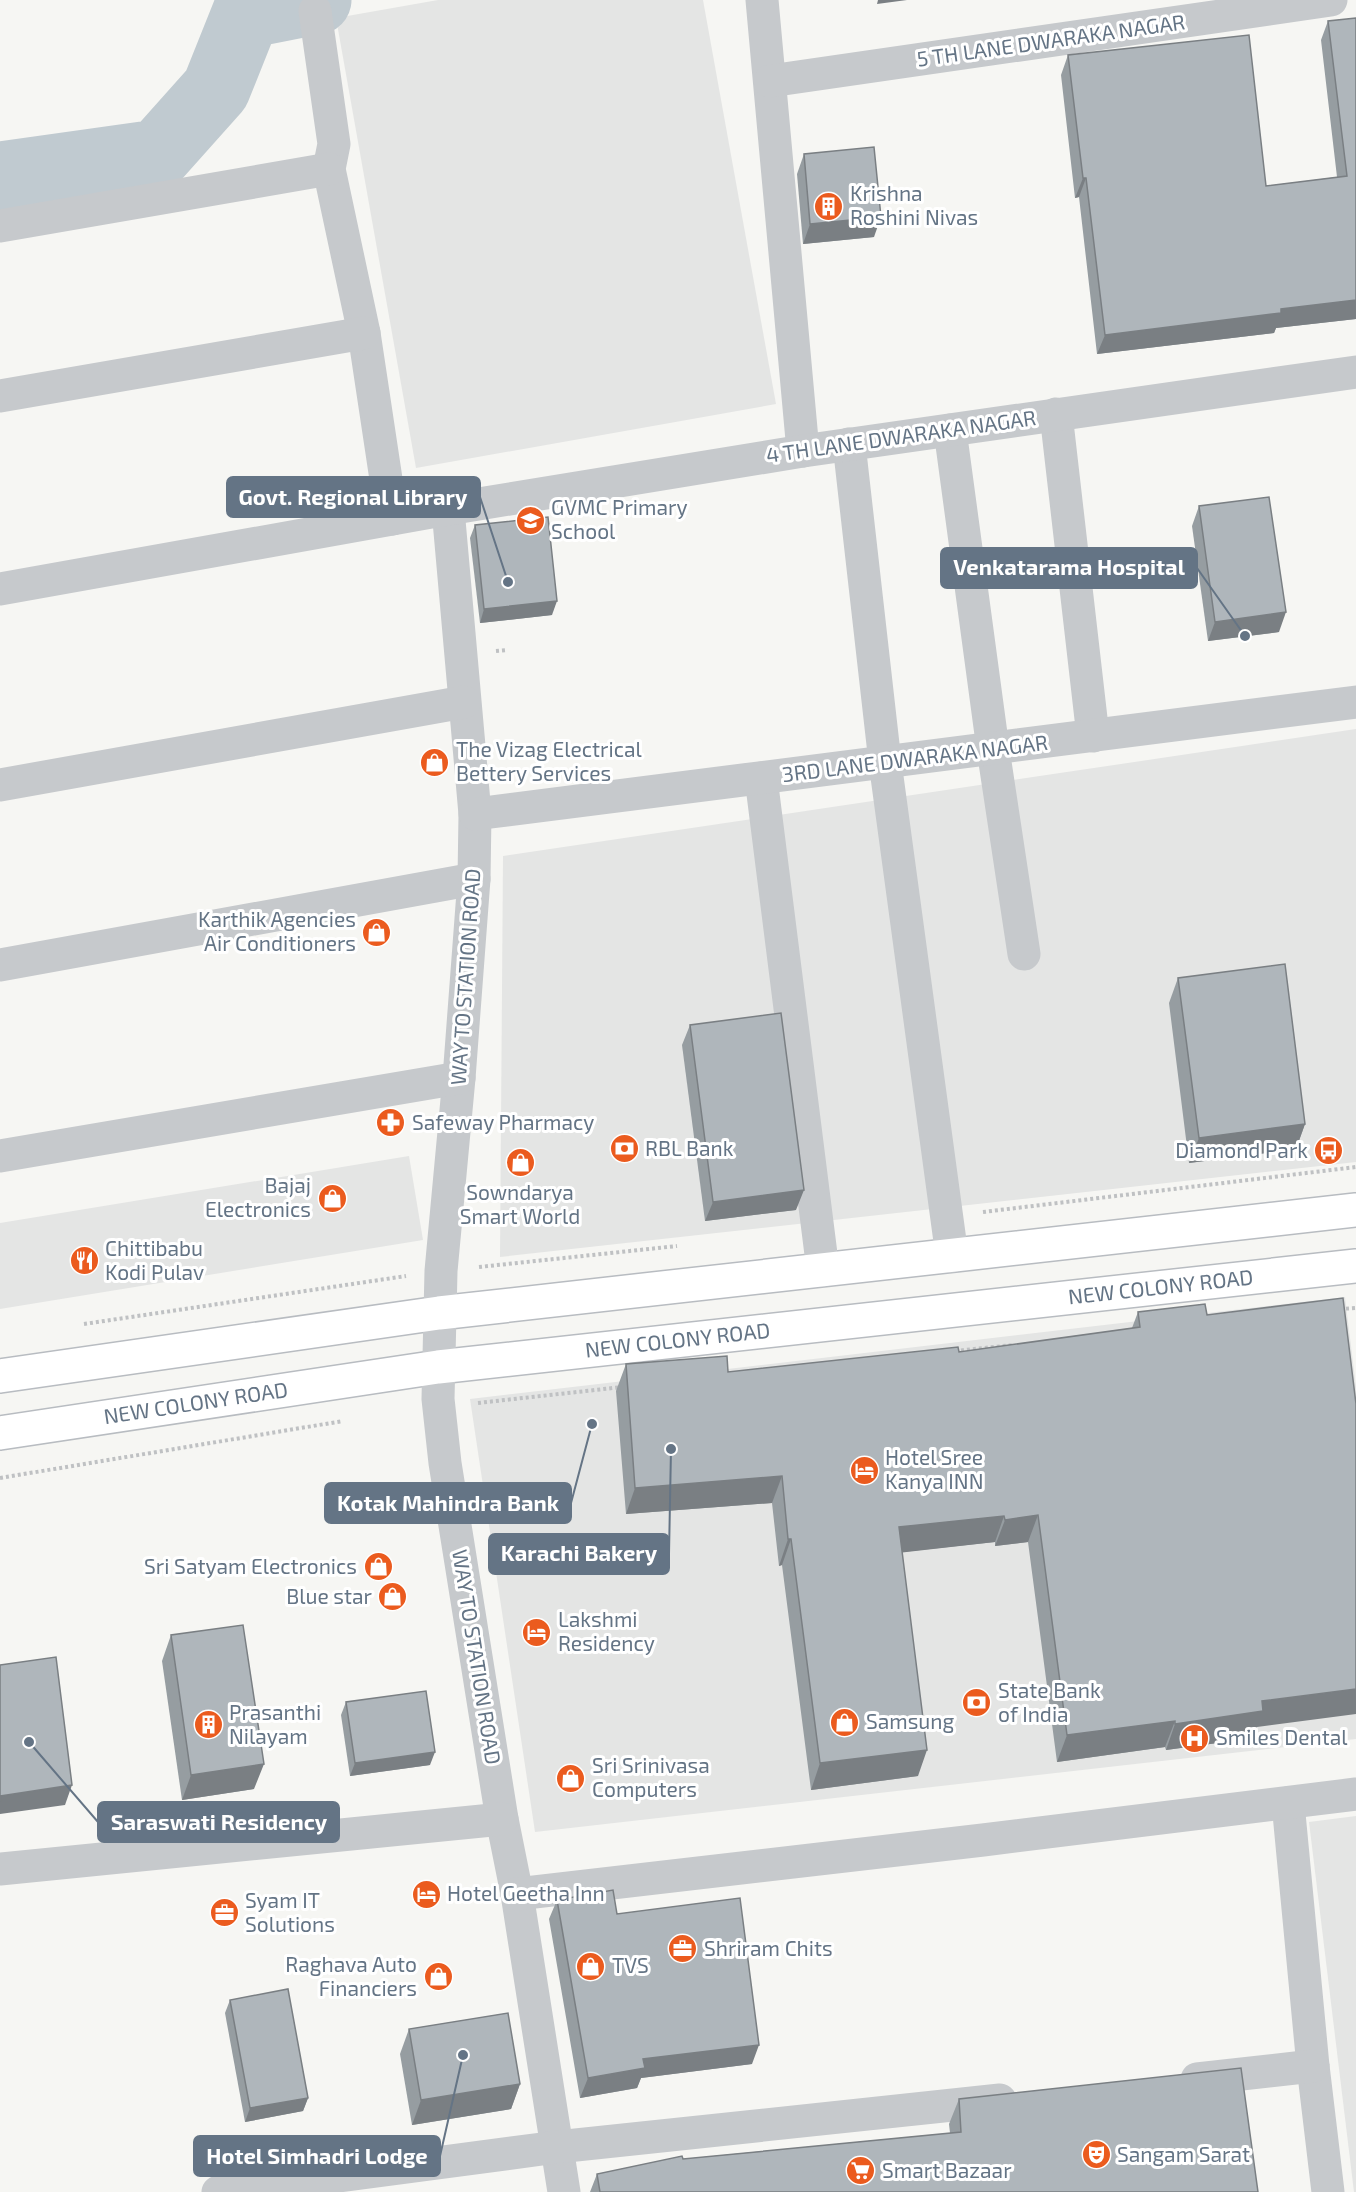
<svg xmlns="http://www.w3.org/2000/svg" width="1356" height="2192" viewBox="0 0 1356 2192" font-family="'Exo 2',sans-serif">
<rect width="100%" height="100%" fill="#f6f6f3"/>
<g fill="#e4e5e4">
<polygon points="438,0 703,0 776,404 416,468 336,18"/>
<polygon points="1356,729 1356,1162 500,1257 503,856"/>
<polygon points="409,1156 423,1240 0,1309 0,1223"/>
<polygon points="1345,1297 1356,1387 1356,1739 535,1832 470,1399"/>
<polygon points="1356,1816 1356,2192 1354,2192 1309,1822"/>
</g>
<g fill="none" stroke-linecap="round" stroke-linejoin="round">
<polyline stroke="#c0cad0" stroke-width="69" points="0,176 158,154 216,89 246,14 317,0"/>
<defs>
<g id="secondary">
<polyline points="0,1376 439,1313 1356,1210"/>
<path id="s1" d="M0,1433l438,-66 918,-101"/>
</g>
</defs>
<use href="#secondary" stroke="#b8bcc1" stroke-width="36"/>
<g stroke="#bfc1c3" stroke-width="4" stroke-dasharray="3 3" stroke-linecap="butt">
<polyline points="496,651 507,650"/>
<polyline points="983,1212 1356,1167"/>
<polyline points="479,1267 677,1246"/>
<polyline points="1340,1309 1356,1308"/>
<polyline points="84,1324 406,1276"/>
<polyline points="955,1351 1013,1345"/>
<polyline points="478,1403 622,1387"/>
<polyline points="0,1478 343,1421"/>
</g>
<g stroke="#c6c9cc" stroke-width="33">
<polyline points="762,0 803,451"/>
<polyline points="315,11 334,144 329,169 364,333 392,519"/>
<polyline points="770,81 1331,0"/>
<polyline points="0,226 329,169"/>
<polyline points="0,396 364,333"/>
<polyline points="1056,414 1093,736"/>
<polyline points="950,430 993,749 1024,954"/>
<polyline points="849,444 885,762 952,1256"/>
<polyline points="448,509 475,814 474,879 459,1078 441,1271 438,1399 445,1463 502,1819 517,1894 564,2192"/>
<polyline points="0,589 448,509 803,451 1356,372"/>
<polyline points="761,778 823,1270"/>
<polyline points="0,785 464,702"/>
<polyline points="475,814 1356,702"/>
<polyline points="0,965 474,879"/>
<polyline points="0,1156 459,1078"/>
<polyline points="1288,1803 1313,2066 1328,2192"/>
<polyline points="0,1869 502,1819"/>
<polyline points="517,1894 983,1840 1356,1794"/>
<polyline points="1197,2079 1313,2066"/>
<polyline points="218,2192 557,2147 1000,2100"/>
</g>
<use href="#secondary" stroke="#fff" stroke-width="33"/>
</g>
<g fill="#969da1">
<polygon points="1356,18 1356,319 1276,328 1274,333 1097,354 1079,197 1075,198 1061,75 1068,55 1266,186 1337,177 1321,40 1328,21"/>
<polygon points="804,154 874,237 803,244 797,174"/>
<polygon points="1199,506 1279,632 1208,641 1192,526"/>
<polygon points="475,525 552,615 480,623 470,538"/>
<polygon points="1178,978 1305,1124 1296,1149 1189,1163 1169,1003"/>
<polygon points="690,1025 796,1210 705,1221 682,1045"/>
<polygon points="1138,1312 1257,1727 1254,1738 1166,1750 1165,1747 1057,1762 1028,1542 995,1546 995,1542 902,1552 918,1776 811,1790 782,1565 779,1566 772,1503 626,1514 616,1391 626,1364 728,1372 959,1352 1132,1328"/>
<polygon points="171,1635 254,1789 182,1800 162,1661"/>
<polygon points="346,1702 430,1765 350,1776 341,1715"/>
<polygon points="557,1900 617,1914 752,2064 641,2078 637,2088 580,2098 549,1919"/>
<polygon points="230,2000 308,2098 303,2111 245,2122 225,2013"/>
<polygon points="409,2029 520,2084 511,2109 412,2125 400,2054"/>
<polygon points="959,2099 1258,2192 590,2192 597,2174 683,2159 950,2133 949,2124"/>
</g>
<g fill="#7a7f83">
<polygon points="878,0 907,0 877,4"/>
<polygon points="1083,178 1086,178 1079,197 1075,198"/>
<polygon points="881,217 874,237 803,244 810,224"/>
<polygon points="1356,300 1356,319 1276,328 1274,333 1097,354 1105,335 1281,309"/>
<polygon points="557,601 552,615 480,623 484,609"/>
<polygon points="1286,612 1279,632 1208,641 1215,622"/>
<polygon points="1305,1124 1296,1149 1189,1163 1199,1138"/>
<polygon points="804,1190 796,1210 705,1221 713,1202"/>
<polygon points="782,1476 772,1503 626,1514 635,1488"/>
<polygon points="1038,1515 1028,1542 995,1546 1005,1520"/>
<polygon points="1004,1516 995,1542 889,1554 899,1527"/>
<polygon points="788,1539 791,1539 782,1565 779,1566"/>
<polygon points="1356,1689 1356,1714 1257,1727 1254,1738 1166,1750 1175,1724 1262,1701"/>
<polygon points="1175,1721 1165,1747 1057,1762 1067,1735"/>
<polygon points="927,1750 918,1776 811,1790 820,1763"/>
<polygon points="435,1752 430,1765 350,1776 355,1763"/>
<polygon points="264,1764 254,1789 182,1800 191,1775"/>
<polygon points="72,1785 65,1805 0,1814 0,1796"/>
<polygon points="759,2045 752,2064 641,2078 637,2088 580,2098 588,2078 643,2059"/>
<polygon points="520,2084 511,2109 412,2125 421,2100"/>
<polygon points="308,2098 303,2111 245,2122 250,2108"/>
</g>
<g fill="#afb6bb" stroke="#7a7f83" stroke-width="1.5">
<polygon points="1356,18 1356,300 1281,309 1281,313 1105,335 1086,178 1083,178 1068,55 1249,35 1266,186 1347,176 1328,21"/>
<polygon points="874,147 881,217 810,224 804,154"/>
<polygon points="1269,497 1286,612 1215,622 1199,506"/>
<polygon points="548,517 557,601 484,609 475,525"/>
<polygon points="1285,964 1305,1124 1199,1138 1178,978"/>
<polygon points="781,1013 804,1190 713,1202 690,1025"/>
<polygon points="1343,1298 1356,1404 1356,1689 1262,1701 1263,1711 1175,1724 1175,1721 1067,1735 1038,1515 1005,1520 1004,1516 899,1527 927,1750 820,1763 791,1539 788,1539 782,1476 635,1488 626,1364 727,1356 728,1372 958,1347 959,1352 1140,1327 1138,1312 1205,1304 1207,1315"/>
<polygon points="243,1625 264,1764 191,1775 171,1635"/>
<polygon points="56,1657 72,1785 0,1796 1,1801 0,1801 0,1665"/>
<polygon points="426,1691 435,1752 355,1763 346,1702"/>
<polygon points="613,1890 617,1914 740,1898 759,2045 643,2059 645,2068 588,2078 557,1900"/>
<polygon points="288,1989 308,2098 250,2108 230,2000"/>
<polygon points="508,2013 520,2084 421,2100 409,2029"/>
<polygon points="1241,2068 1258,2192 600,2192 597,2174 682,2156 683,2159 961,2132 959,2099"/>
</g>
<defs>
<symbol id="building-disc" viewBox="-11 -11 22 22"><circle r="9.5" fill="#eb5b1e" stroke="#fff"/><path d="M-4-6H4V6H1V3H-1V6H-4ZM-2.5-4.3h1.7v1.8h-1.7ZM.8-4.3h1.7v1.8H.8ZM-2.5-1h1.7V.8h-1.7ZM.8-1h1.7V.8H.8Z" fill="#fff"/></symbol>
<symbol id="school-disc" viewBox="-11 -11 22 22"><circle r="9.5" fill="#eb5b1e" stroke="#fff"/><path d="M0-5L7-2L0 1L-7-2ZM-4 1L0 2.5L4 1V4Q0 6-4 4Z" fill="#fff"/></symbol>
<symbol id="shop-disc" viewBox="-11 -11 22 22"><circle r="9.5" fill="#eb5b1e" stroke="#fff"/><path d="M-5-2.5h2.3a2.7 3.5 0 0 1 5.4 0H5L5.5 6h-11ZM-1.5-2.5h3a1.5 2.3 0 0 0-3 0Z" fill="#fff"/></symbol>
<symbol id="pharmacy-disc" viewBox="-11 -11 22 22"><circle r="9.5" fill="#eb5b1e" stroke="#fff"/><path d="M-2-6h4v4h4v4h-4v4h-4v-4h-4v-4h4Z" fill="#fff"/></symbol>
<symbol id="bank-disc" viewBox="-11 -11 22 22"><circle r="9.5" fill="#eb5b1e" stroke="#fff"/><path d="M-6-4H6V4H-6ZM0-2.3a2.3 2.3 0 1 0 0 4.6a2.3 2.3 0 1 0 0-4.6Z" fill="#fff"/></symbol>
<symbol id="bus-disc" viewBox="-11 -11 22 22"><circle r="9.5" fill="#eb5b1e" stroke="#fff"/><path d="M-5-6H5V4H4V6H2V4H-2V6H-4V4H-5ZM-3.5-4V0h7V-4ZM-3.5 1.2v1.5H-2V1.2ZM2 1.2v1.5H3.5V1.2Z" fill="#fff"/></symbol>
<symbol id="restaurant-disc" viewBox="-11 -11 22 22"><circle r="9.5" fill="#eb5b1e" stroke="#fff"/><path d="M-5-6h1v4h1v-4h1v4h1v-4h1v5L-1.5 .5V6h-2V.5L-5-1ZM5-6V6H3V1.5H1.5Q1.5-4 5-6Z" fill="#fff"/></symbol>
<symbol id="hotel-disc" viewBox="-11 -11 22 22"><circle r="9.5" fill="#eb5b1e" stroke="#fff"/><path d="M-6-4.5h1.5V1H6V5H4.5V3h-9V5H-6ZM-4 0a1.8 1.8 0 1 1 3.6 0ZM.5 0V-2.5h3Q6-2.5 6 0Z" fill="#fff"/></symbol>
<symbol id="hospital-disc" viewBox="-11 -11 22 22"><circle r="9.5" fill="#eb5b1e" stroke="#fff"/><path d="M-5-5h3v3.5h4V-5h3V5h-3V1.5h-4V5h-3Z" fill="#fff"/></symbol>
<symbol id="office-disc" viewBox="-11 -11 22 22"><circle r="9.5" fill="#eb5b1e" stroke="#fff"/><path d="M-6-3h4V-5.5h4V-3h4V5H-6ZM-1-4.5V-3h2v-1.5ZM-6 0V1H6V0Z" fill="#fff"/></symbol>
<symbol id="theatre-disc" viewBox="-11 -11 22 22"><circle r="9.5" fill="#eb5b1e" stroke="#fff"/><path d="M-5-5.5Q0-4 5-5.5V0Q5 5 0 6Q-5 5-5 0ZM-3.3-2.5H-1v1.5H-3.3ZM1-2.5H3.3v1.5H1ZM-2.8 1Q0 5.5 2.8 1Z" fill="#fff"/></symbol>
<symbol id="supermarket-disc" viewBox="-11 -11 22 22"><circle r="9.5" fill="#eb5b1e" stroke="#fff"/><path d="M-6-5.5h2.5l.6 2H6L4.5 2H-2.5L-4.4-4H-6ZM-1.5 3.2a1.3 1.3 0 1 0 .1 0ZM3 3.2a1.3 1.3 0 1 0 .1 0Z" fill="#fff"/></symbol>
</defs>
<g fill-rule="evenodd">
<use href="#building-disc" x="812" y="190" width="33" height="33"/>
<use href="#school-disc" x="514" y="504" width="33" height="33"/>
<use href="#shop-disc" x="418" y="746" width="33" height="33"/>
<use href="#shop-disc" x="360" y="916" width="33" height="33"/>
<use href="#pharmacy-disc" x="374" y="1106" width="33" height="33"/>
<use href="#bank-disc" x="608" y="1132" width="33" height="33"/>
<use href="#bus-disc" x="1312" y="1134" width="33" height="33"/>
<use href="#shop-disc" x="504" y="1146" width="33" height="33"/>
<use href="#shop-disc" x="316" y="1182" width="33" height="33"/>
<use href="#restaurant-disc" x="68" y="1244" width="33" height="33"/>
<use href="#hotel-disc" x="848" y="1454" width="33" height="33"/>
<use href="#shop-disc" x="362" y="1550" width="33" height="33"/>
<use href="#shop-disc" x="376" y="1580" width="33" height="33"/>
<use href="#hotel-disc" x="520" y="1616" width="33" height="33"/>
<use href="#bank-disc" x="960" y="1686" width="33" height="33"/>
<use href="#shop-disc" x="828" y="1706" width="33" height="33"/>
<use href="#building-disc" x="192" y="1708" width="33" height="33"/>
<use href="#hospital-disc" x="1178" y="1722" width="33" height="33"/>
<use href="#shop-disc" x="554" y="1762" width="33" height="33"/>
<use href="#hotel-disc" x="410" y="1878" width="33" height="33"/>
<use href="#office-disc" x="208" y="1896" width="33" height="33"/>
<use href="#office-disc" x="666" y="1932" width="33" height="33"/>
<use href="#shop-disc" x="574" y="1950" width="33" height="33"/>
<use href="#shop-disc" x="422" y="1960" width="33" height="33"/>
<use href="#theatre-disc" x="1080" y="2138" width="33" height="33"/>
<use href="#supermarket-disc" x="844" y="2154" width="33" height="33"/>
</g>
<g text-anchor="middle" stroke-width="6" stroke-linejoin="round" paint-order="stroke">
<g font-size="21" fill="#647485" stroke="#fff">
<text transform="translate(1051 41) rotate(-8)" y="7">5 TH LANE DWARAKA NAGAR</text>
<text transform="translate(901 437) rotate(-8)" y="7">4 TH LANE DWARAKA NAGAR</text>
<text transform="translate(915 759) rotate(-7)" y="7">3RD LANE DWARAKA NAGAR</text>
<text transform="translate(466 977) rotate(-86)" y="7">WAY TO STATION ROAD</text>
<text dy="7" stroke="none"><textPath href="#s1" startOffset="1170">NEW COLONY ROAD</textPath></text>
<text dy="7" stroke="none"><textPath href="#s1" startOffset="684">NEW COLONY ROAD</textPath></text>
<text dy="7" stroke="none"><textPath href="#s1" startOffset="198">NEW COLONY ROAD</textPath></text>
<text transform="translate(476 1657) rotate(81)" y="7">WAY TO STATION ROAD</text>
</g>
<g font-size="21" fill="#647485" stroke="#fff" text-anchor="start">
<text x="850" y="201">Krishna<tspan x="850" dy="24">Roshini Nivas</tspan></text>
<text x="551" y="515">GVMC Primary<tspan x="551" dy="24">School</tspan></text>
<text x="456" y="757">The Vizag Electrical<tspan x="456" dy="24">Bettery Services</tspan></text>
<text x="356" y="927" text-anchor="end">Karthik Agencies<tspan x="356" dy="24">Air Conditioners</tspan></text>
<text x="412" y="1130">Safeway Pharmacy</text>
<text x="645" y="1156">RBL Bank</text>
<text x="1308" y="1158" text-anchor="end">Diamond Park</text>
<text x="311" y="1193" text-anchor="end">Bajaj<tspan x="311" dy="24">Electronics</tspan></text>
<text x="520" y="1200" text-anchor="middle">Sowndarya<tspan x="520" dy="24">Smart World</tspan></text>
<text x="105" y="1256">Chittibabu<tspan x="105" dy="24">Kodi Pulav</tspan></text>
<text x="885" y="1465">Hotel Sree<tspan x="885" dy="24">Kanya INN</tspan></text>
<text x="357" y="1574" text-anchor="end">Sri Satyam Electronics</text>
<text x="372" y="1604" text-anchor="end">Blue star</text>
<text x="558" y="1627">Lakshmi<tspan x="558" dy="24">Residency</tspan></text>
<text x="998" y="1698">State Bank<tspan x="998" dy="24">of India</tspan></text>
<text x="229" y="1720">Prasanthi<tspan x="229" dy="24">Nilayam</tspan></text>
<text x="866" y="1729">Samsung</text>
<text x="1216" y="1745">Smiles Dental</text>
<text x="592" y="1773">Sri Srinivasa<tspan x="592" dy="24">Computers</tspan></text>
<text x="447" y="1901">Hotel Geetha Inn</text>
<text x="245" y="1908">Syam IT<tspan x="245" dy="24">Solutions</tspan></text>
<text x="704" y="1956">Shriram Chits</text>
<text x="417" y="1972" text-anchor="end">Raghava Auto<tspan x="417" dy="24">Financiers</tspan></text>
<text x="612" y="1973">TVS</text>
<text x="1117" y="2162">Sangam Sarat</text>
<text x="882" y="2178">Smart Bazaar</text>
</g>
</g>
<path fill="none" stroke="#647485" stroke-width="2" d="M508 582L480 497M1245 636L1197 568M592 1424L571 1503M671 1449L669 1554M29 1742L98 1822M463 2055L440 2156"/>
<g fill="#647485" stroke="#fff" stroke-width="2">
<circle cx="508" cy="582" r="6"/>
<circle cx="1245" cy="636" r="6"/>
<circle cx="592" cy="1424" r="6"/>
<circle cx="671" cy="1449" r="6"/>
<circle cx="29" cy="1742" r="6"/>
<circle cx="463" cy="2055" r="6"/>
</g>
<g fill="#647485" stroke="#647485" stroke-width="2">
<rect x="227" y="477" width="253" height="40" rx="6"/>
<rect x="941" y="548" width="256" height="40" rx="6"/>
<rect x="325" y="1483" width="246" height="40" rx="6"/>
<rect x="489" y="1534" width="180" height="40" rx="6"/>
<rect x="98" y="1802" width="241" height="40" rx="6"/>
<rect x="194" y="2136" width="246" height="40" rx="6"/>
</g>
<g font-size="22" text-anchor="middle" font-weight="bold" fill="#fff">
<text x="353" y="505">Govt. Regional Library</text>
<text x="1069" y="575">Venkatarama Hospital</text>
<text x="448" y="1511">Kotak Mahindra Bank</text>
<text x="579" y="1561">Karachi Bakery</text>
<text x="219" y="1830">Saraswati Residency</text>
<text x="317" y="2164">Hotel Simhadri Lodge</text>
</g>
</svg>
